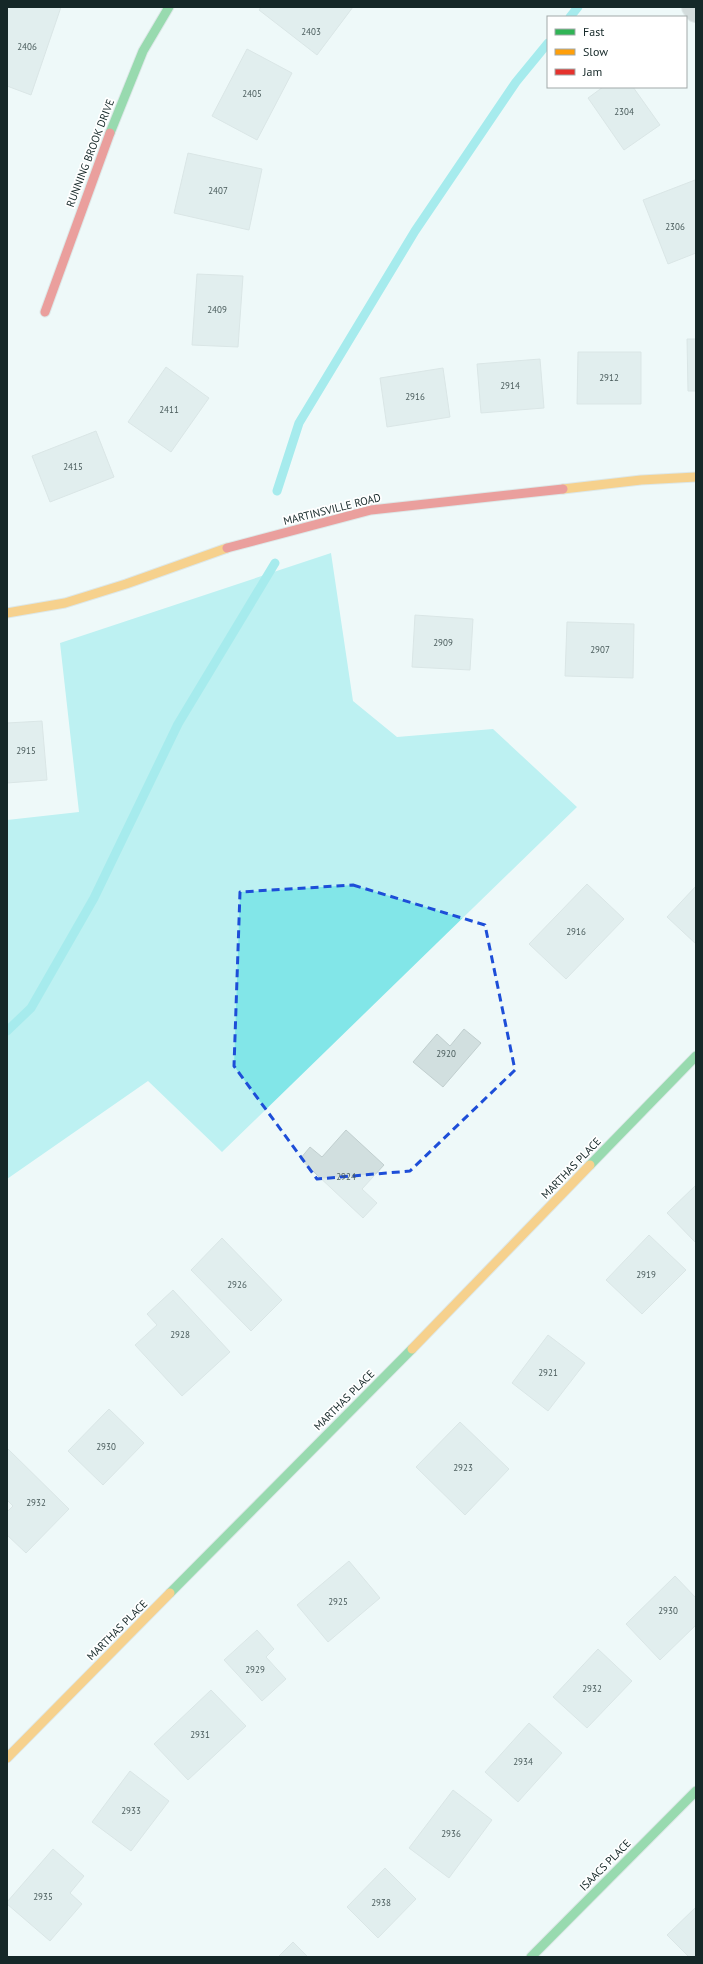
<svg xmlns="http://www.w3.org/2000/svg" width="703" height="1964" viewBox="0 0 703 1964" font-family="'PT Sans',sans-serif">
<rect width="100%" height="100%" fill="#eef9f9"/>
<polygon fill="#82e6e8" points="331,553 353,701 397,737 493,729 577,807 222,1152 148,1081 7,1179 7,820 79,812 60,643"/>
<g fill="none" stroke-linecap="round" stroke-linejoin="round">
<g stroke="#4fdadd" stroke-width="9">
<polyline points="570,17 578,7"/>
<polyline points="277,491 299,423 415,231 516,82 548,43"/>
<polyline points="7,1031 31,1008 94,898 178,724 275,563"/>
</g>
</g>
<g fill="#d1dfdf" stroke="#c1cfcf">
<polygon points="7,7 61,7 31,95 7,86"/>
<polygon points="261,7 353,7 317,55 259,10"/>
<polygon points="247,49 292,73 257,140 212,116"/>
<polygon points="603,87 633,87 660,125 624,150 588,98"/>
<polygon points="188,153 262,169 249,230 174,213"/>
<polygon points="695,180 696,253 668,264 643,200"/>
<polygon points="197,274 243,276 238,347 192,345"/>
<polygon points="687,339 696,339 696,391 688,391"/>
<polygon points="578,352 641,352 641,404 577,404"/>
<polygon points="540,359 544,408 481,413 477,364"/>
<polygon points="166,367 209,398 171,452 128,422"/>
<polygon points="443,368 450,417 387,427 380,378"/>
<polygon points="96,431 114,477 50,502 32,456"/>
<polygon points="415,615 473,619 470,670 412,667"/>
<polygon points="567,622 634,624 633,678 565,676"/>
<polygon points="42,721 47,780 7,783 7,723"/>
<polygon points="587,884 624,919 566,979 529,944"/>
<polygon points="696,886 696,944 667,917"/>
<polygon points="464,1029 481,1043 443,1087 413,1062 437,1034 450,1046"/>
<polygon points="346,1130 384,1165 362,1189 377,1203 363,1218 300,1159 310,1147 322,1157"/>
<polygon points="696,1185 696,1243 667,1213"/>
<polygon points="649,1235 686,1270 642,1314 606,1280"/>
<polygon points="222,1238 282,1300 251,1331 191,1270"/>
<polygon points="173,1290 230,1352 182,1396 135,1345 157,1325 147,1314"/>
<polygon points="548,1335 585,1363 548,1411 512,1383"/>
<polygon points="109,1409 144,1443 103,1485 68,1451"/>
<polygon points="460,1422 509,1469 465,1515 416,1467"/>
<polygon points="7,1448 69,1509 26,1553 7,1535 7,1512 13,1506 7,1500"/>
<polygon points="349,1561 380,1598 328,1642 297,1605"/>
<polygon points="675,1576 696,1598 696,1625 660,1660 626,1624"/>
<polygon points="257,1630 274,1649 266,1657 286,1679 262,1701 224,1660"/>
<polygon points="598,1649 632,1681 587,1728 553,1697"/>
<polygon points="211,1690 246,1726 188,1780 154,1744"/>
<polygon points="529,1723 562,1753 518,1802 485,1772"/>
<polygon points="130,1771 169,1801 131,1851 92,1822"/>
<polygon points="453,1790 492,1820 449,1878 409,1848"/>
<polygon points="53,1849 84,1876 70,1893 82,1904 50,1941 7,1904 7,1902"/>
<polygon points="385,1868 416,1899 378,1938 347,1907"/>
<polygon points="696,1907 696,1957 689,1957 667,1935"/>
<polygon points="293,1942 308,1957 278,1957"/>
</g>
<g fill="none" stroke-linecap="round" stroke-linejoin="round">
<defs>
<polyline id="street" points="693,7 696,11"/>
<g id="fast">
<polyline points="110,133 143,51 169,7"/>
<polyline points="590,1165 696,1056"/>
<polyline points="170,1593 412,1349"/>
<polyline points="531,1957 696,1791"/>
</g>
<g id="slow">
<polyline points="563,489 641,480 696,477"/>
<polyline points="7,613 65,603 126,584 227,548"/>
<polyline points="412,1349 590,1165"/>
<polyline points="7,1758 170,1593"/>
</g>
<g id="jam">
<polyline points="45,312 110,133"/>
<polyline points="227,548 371,510 563,489"/>
</g>
</defs>
<use href="#street" stroke="#c8d3d3" stroke-width="24"/>
<use href="#fast" stroke="#c8d3d3" stroke-width="11"/>
<use href="#slow" stroke="#c8d3d3" stroke-width="11"/>
<use href="#jam" stroke="#c8d3d3" stroke-width="11"/>
<use href="#street" stroke="#b2b8b8" stroke-width="22"/>
<use href="#fast" stroke="#30b455" stroke-width="9"/>
<use href="#slow" stroke="#ff9f0a" stroke-width="9"/>
<use href="#jam" stroke="#e5322d" stroke-width="9"/>
</g>
<path d="M0 0H703V1964H0ZM353,885l132,40 30,145 -105,101 -93,8 -83,-113 6,-174z" fill="#eef9f9" fill-opacity=".55" fill-rule="evenodd"/>
<path fill="none" stroke="#1d4ed8" stroke-width="3" stroke-dasharray="8 5" stroke-linejoin="round" d="M353,885l132,40 30,145 -105,101 -93,8 -83,-113 6,-174z"/>
<g text-anchor="middle" stroke-width="3.5" stroke-linejoin="round" paint-order="stroke">
<g font-size="9" fill="#475959">
<text x="311" y="35">2403</text>
<text x="27" y="50">2406</text>
<text x="252" y="97">2405</text>
<text x="624" y="115">2304</text>
<text x="218" y="194">2407</text>
<text x="675" y="230">2306</text>
<text x="217" y="313">2409</text>
<text x="609" y="381">2912</text>
<text x="510" y="389">2914</text>
<text x="415" y="400">2916</text>
<text x="169" y="413">2411</text>
<text x="73" y="470">2415</text>
<text x="443" y="646">2909</text>
<text x="600" y="653">2907</text>
<text x="26" y="754">2915</text>
<text x="576" y="935">2916</text>
<text x="446" y="1057">2920</text>
<text x="346" y="1180">2924</text>
<text x="646" y="1278">2919</text>
<text x="237" y="1288">2926</text>
<text x="180" y="1338">2928</text>
<text x="548" y="1376">2921</text>
<text x="106" y="1450">2930</text>
<text x="463" y="1471">2923</text>
<text x="36" y="1506">2932</text>
<text x="338" y="1605">2925</text>
<text x="668" y="1614">2930</text>
<text x="255" y="1673">2929</text>
<text x="592" y="1692">2932</text>
<text x="200" y="1738">2931</text>
<text x="523" y="1765">2934</text>
<text x="131" y="1814">2933</text>
<text x="451" y="1837">2936</text>
<text x="43" y="1900">2935</text>
<text x="381" y="1906">2938</text>
</g>
<g font-size="11" fill="#152828" stroke="#fff">
<text transform="translate(90 153) rotate(-69)" y="4">RUNNING BROOK DRIVE</text>
<text transform="translate(332 509) rotate(-14)" y="4">MARTINSVILLE ROAD</text>
<text transform="translate(571 1168) rotate(-46)" y="4">MARTHAS PLACE</text>
<text transform="translate(344 1400) rotate(-45)" y="4">MARTHAS PLACE</text>
<text transform="translate(117 1630) rotate(-45)" y="4">MARTHAS PLACE</text>
<text transform="translate(605 1865) rotate(-45)" y="4">ISAACS PLACE</text>
</g>
</g>
<rect width="703" height="1964" fill="none" stroke="#152828" stroke-width="16"/>
<rect x="547" y="16" width="140" height="72" fill="#ffffff" stroke="#a1a9a9"/>
<rect x="555" y="29" width="20" height="6" fill="#30b455" stroke="#a1a9a9"/>
<text x="583" y="36" font-size="12" fill="#152828">Fast</text>
<rect x="555" y="49" width="20" height="6" fill="#ff9f0a" stroke="#a1a9a9"/>
<text x="583" y="56" font-size="12" fill="#152828">Slow</text>
<rect x="555" y="69" width="20" height="6" fill="#e5322d" stroke="#a1a9a9"/>
<text x="583" y="76" font-size="12" fill="#152828">Jam</text>
</svg>
